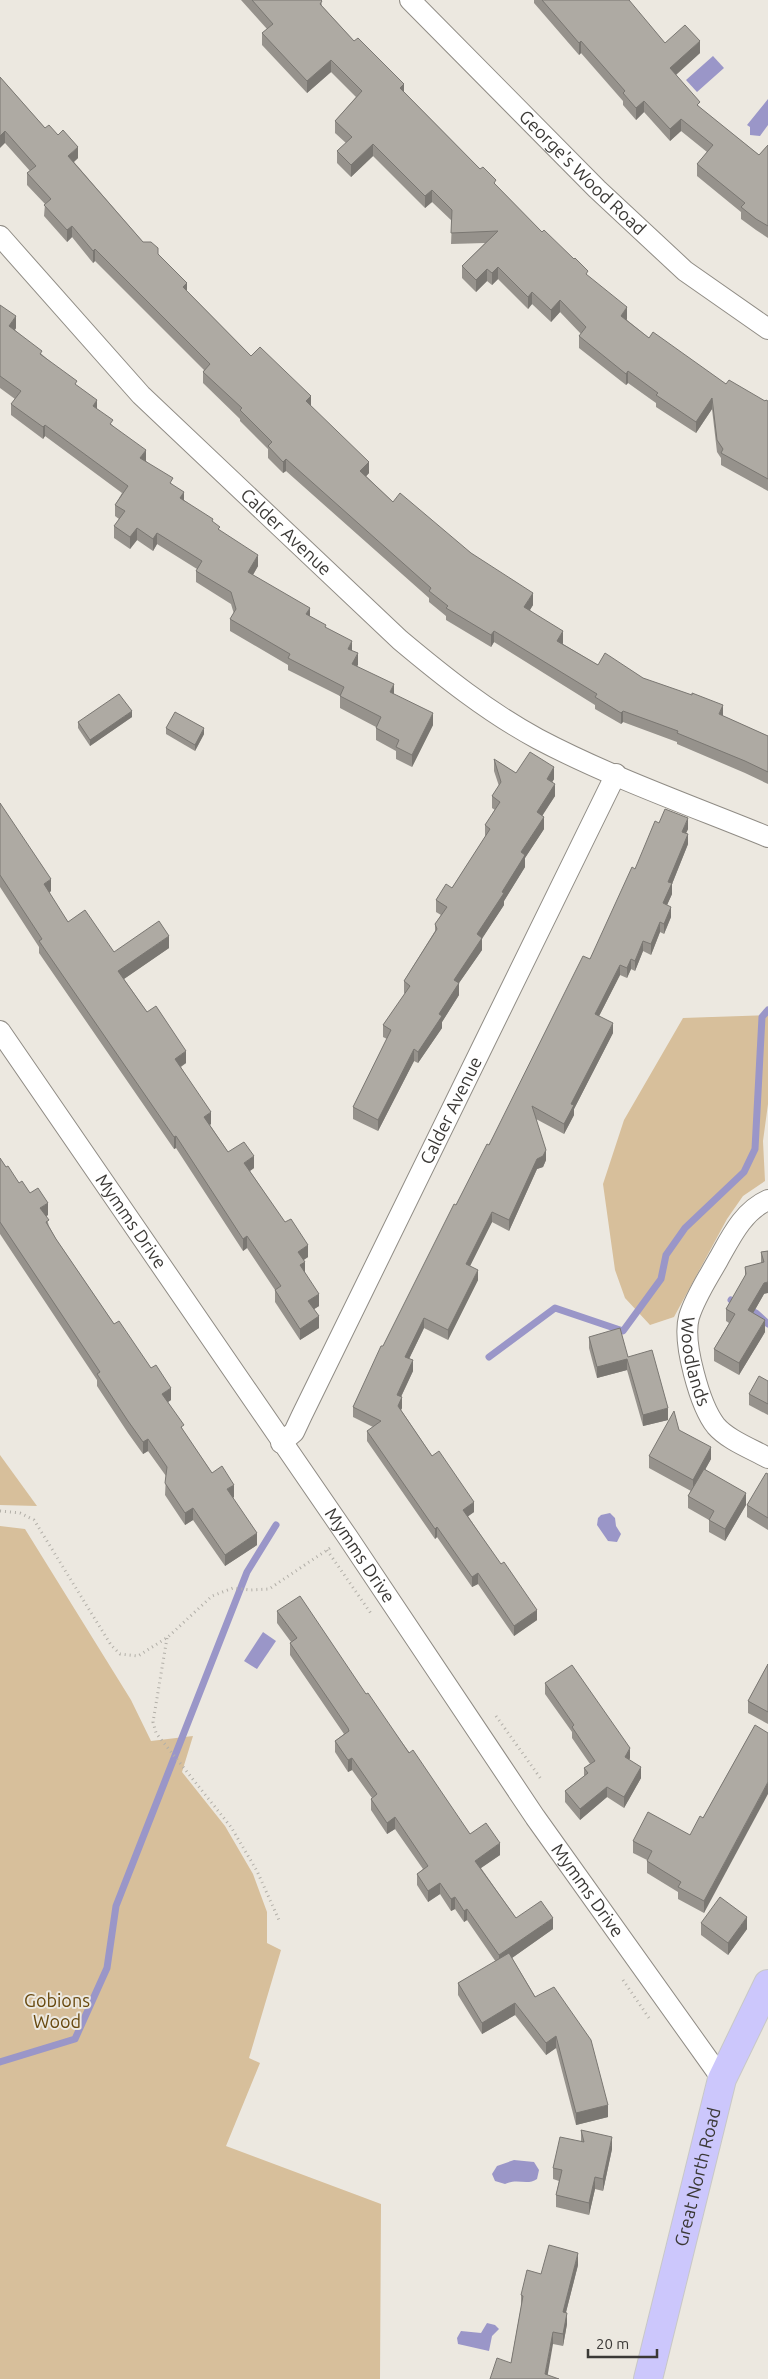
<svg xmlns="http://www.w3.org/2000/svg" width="768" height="2379" viewBox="0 0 768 2379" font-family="Ubuntu,sans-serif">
<rect width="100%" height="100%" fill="#ece8e0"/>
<g fill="#d7bf9b">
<polygon points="768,1015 768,1104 763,1141 765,1181 743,1196 727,1219 674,1317 650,1325 625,1298 615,1270 603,1184 624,1120 683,1018"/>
<polygon points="0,1455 37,1506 0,1505"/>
<polygon points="0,1526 25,1529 131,1700 151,1741 193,1736 182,1772 225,1826 253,1874 267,1912 267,1943 281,1950 249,2058 260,2063 226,2146 381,2204 380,2379 0,2379"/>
</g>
<g fill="#9a96c8">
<polygon points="713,56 724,68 697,92 686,80"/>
<polygon points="768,99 768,125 760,136 750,135 750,127 747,125"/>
<polygon points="610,1513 615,1518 616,1526 621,1534 617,1542 608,1541 597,1525 598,1518 601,1515"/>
<polygon points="263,1632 276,1641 257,1669 244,1661"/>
<path d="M514,2160l20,2 5,8 -2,9c-10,7 -19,-1 -32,5l-10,-3 -3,-7 5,-8z"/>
<polygon points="487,2323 495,2325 499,2329 492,2336 489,2351 458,2344 457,2338 461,2331 481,2333"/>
</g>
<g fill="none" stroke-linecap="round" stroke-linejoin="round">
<g stroke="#9a96c8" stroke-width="7">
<polyline points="731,1300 756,1313 768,1324"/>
<polyline points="489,1357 555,1308 623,1331 661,1279 666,1255 685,1228 744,1172 755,1149 762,1017 768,1010"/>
<polyline points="0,2062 75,2039 107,1968 116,1906 247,1572 276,1525"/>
</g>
<defs>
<g id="street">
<path id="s1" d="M410,0l187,189 88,82 83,58"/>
<path id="s2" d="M0,236l141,159 259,245c43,36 88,72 138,99 72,38 154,67 230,98"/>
<path id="s3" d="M0,1031l347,505 188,281 187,262"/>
<path id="s4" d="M768,1200c-25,11 -37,37 -50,60 -10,18 -23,37 -29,57 -7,25 11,89 27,109 12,14 36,23 52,32"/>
<path id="s5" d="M281,1443l13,-11 8,-17 314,-641"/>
</g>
<g id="primary">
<path id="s6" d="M648,2379l74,-300 46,-95"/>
</g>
</defs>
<use href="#street" stroke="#908c85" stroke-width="22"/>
<use href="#primary" stroke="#c8c8c7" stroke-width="30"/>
<g stroke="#b2afa8" stroke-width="3" stroke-dasharray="1 4" stroke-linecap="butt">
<polyline points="0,1511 20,1513 34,1520 111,1645 120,1654 138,1656 168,1637 212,1596 233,1588 250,1590 269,1589 330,1548"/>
<polyline points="327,1550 372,1615"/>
<polyline points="167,1638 153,1722 156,1733 231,1827 257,1871 279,1920"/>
<polyline points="496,1716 541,1779"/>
<polyline points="623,1980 649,2018"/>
</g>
<use href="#street" stroke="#fff" stroke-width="20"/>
<use href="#primary" stroke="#ccc7fc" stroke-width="28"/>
</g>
<g fill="#96928c">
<polygon points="241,0 321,0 322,6 354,41 542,232 588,276 627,319 627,320 649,338 726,384 765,401 768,401 768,491 721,465 721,458 717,452 712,409 696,433 656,407 656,403 628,383 626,385 579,348 579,336 581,334 560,312 551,322 532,304 528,309 498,279 492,285 487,281 476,292 462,278 462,266 485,243 451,244 452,221 432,202 425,208 373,156 351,177 337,163 337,151 346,143 335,133 335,121 356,97 331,72 307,93 262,45 262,33 267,29"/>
<polygon points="534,0 630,0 630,3 665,43 700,53 676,75 700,108 759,155 768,145 768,238 756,230 741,219 741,212 697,176 697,164 707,152 681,131 670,141 644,112 636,120 623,105 623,101 581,53 579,55 534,3"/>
<polygon points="0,77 45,128 78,158 74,162 143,242 158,254 187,291 251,356 311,406 369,473 366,476 393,502 471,553 533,605 530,610 563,643 563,644 598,665 643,678 723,716 768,736 768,784 745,773 677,744 677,742 623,722 621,724 595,709 595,705 494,642 491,647 446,620 446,616 429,602 429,598 286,471 283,473 268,458 268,449 240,421 240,419 203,383 203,372 204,370 95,261 93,263 72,237 67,242 44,216 45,204 27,185 27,173 30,171 5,143"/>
<polygon points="0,305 16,328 15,330 77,386 97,409 146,461 173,485 184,500 213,522 220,531 258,566 253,575 326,628 352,650 357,666 433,725 412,767 396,759 396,751 376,740 376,727 340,708 340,696 288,670 288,665 230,631 230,619 234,614 231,604 196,582 196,571 197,569 157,544 153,551 137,540 130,549 114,538 114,526 119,519 115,516 115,505 122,493 45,436 43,439 11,415 11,404 15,399 0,388"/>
<polygon points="132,717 90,746 78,728 78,722"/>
<polygon points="166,728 204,734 195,751 166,734"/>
<polygon points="494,759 516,773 554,779 552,782 555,796 542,815 544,829 525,858 525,867 504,901 504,905 482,938 482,950 459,983 459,995 442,1022 442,1028 418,1063 414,1061 378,1131 353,1119 353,1107 387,1039 383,1037 383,1025 405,994 404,993 404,981 435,931 435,924 441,915 436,912 436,900 452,888 485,837 485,825 495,810 492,808 492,796 499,786 494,771"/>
<polygon points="0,803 51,891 49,893 68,922 114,952 169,948 124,979 147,1012 186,1063 181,1067 211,1124 210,1125 228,1152 254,1168 250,1171 308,1257 304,1260 305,1273 319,1306 314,1309 319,1328 300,1340 275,1302 275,1290 247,1248 243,1251 176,1148 174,1149 39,953 39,947 0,887"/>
<polygon points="659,823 688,829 686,833 688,844 672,884 672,894 667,905 671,917 664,934 660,932 651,955 643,951 635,971 631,969 627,978 620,975 599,1016 613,1033 574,1109 574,1115 564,1134 536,1119 546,1160 543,1167 537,1169 509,1231 492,1222 470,1266 478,1280 448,1340 424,1328 409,1359 413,1371 401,1397 402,1408 401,1410 432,1456 474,1512 468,1516 537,1620 514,1636 478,1584 472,1587 437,1537 435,1539 367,1441 367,1431 373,1427 353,1417 353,1407 383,1346 456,1205 590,959"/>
<polygon points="0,1158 6,1167 19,1183 30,1193 48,1215 46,1216 49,1226 56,1239 114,1324 171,1400 168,1402 184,1432 212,1473 234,1497 233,1498 257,1545 225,1566 193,1520 185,1525 165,1495 166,1476 148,1451 143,1454 128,1433 97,1386 97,1380 0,1234"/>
<polygon points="768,1251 764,1294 753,1313 765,1332 739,1375 714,1361 714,1349 729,1323 726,1321 726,1309 745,1277 745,1267 761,1263 761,1252"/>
<polygon points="589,1337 628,1357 668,1420 643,1426 627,1370 597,1378 589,1348"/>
<polygon points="768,1381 768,1415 749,1405 749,1394"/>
<polygon points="679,1430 711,1459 705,1469 746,1505 725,1541 709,1532 709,1520 688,1508 688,1496 691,1491 649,1468 649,1456"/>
<polygon points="768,1474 768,1530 747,1517 747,1505"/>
<polygon points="277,1611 366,1694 470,1834 500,1855 481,1868 516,1918 553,1929 512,1958 608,2117 576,2125 556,2048 546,2055 515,2015 482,2034 458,1995 458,1983 496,1962 467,1920 464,1922 455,1909 451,1911 440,1894 428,1902 417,1885 417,1874 423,1869 395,1829 387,1834 371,1810 371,1799 372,1798 352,1770 348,1772 335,1752 335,1741 344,1734 290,1655 290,1643 291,1642 277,1623"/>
<polygon points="768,1664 768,1724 748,1713 748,1701"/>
<polygon points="545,1683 630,1758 629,1760 641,1778 624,1808 607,1797 580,1820 565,1802 565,1791 584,1776 584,1768 590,1764 572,1738 572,1732 545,1694"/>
<polygon points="755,1725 704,1913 678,1899 678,1892 647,1873 647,1860 633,1853 633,1841 690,1835 703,1818"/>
<polygon points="701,1923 747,1929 728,1955 701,1935"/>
<polygon points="581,2130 612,2149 603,2191 595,2189 589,2215 556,2207 556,2195 559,2181 553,2179 553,2168 581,2142"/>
<polygon points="578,2265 566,2312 567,2324 563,2346 553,2344 511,2363 521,2307 521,2295 541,2274"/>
</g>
<g fill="#7a7772">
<polygon points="581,41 581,53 579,55 579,43"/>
<polygon points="700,41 700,53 670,80 670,68"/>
<polygon points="331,60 331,72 307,93 307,81"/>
<polygon points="404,84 404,95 400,88"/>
<polygon points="644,101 644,112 636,120 636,108"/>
<polygon points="681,119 681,131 670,141 670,129"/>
<polygon points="5,131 5,143 0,148 0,136"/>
<polygon points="373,144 373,156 351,177 351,165"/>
<polygon points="78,147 78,158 68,167 68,156"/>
<polygon points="432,190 432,202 425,208 425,196"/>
<polygon points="72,226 72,237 67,242 67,230"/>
<polygon points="95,249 95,261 93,263 93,251"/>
<polygon points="498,267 498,279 492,285 492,273"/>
<polygon points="487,269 487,281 476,292 476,280"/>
<polygon points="187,283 187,295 183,287"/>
<polygon points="532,292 532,304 528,309 528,297"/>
<polygon points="560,300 560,312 551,322 551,310"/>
<polygon points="627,307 627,319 621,327 621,316"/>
<polygon points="16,316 16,328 9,338 9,326"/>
<polygon points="628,371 628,383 626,385 626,374"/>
<polygon points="311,396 311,408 306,401"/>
<polygon points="712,398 712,409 696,433 696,422"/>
<polygon points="97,400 97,412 93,406"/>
<polygon points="45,425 45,436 43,439 43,427"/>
<polygon points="146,450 146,462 140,458"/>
<polygon points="286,459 286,471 283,473 283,462"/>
<polygon points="369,462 369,473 360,483 360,471"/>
<polygon points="184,492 184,504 180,498"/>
<polygon points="137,528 137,540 130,549 130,537"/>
<polygon points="157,533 157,544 153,551 153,539"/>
<polygon points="258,555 258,566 248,583 248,572"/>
<polygon points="533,593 533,605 524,619 524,607"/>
<polygon points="310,608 310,620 306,614"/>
<polygon points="494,631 494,642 491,647 491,635"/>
<polygon points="563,631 563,643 557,652 557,641"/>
<polygon points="352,641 352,653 348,649"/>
<polygon points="358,653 358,665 352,675 352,664"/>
<polygon points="394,684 394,696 390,692"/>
<polygon points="723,705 723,716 719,714"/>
<polygon points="132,711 132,717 90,746 90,740"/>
<polygon points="623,711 623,722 621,724 621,713"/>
<polygon points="433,713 433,725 412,767 412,755"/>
<polygon points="204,728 204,734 195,751 195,745"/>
<polygon points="554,767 554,779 547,791 547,779"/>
<polygon points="555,784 555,796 537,824 537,812"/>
<polygon points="544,817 544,829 525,858 525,867 504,901 504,905 478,945 482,938 482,950 459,983 459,995 442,1022 442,1028 418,1063 418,1052 439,1014 454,980 477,934 502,892 521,852"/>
<polygon points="688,818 688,829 682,842 682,832"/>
<polygon points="688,834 688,844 672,884 672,894 663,914 663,903 668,882"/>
<polygon points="51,879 51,891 44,896 44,884"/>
<polygon points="671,907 671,917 664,934 664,924"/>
<polygon points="660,922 660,932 651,955 651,944"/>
<polygon points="169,936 169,948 118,983 118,971"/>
<polygon points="643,941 643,951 635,971 635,961"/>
<polygon points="631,959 631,969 627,978 627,968"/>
<polygon points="620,965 620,975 595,1024 595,1014"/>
<polygon points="613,1023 613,1033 574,1109 574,1115 564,1134 564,1124 571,1104"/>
<polygon points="414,1049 414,1061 378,1131 378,1120"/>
<polygon points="186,1051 186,1063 175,1070 175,1059"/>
<polygon points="211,1112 211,1124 204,1128 204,1117"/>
<polygon points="176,1136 176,1148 174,1149 174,1137"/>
<polygon points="546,1150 546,1160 543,1167 537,1169 509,1231 509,1220 537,1159"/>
<polygon points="254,1156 254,1168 244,1175 244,1163"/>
<polygon points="48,1203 48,1215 40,1220 40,1208"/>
<polygon points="492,1212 492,1222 466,1274 466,1264"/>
<polygon points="247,1236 247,1248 243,1251 243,1239"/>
<polygon points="308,1245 308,1257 298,1263 298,1252"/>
<polygon points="305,1262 305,1273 300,1265"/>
<polygon points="478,1270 478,1280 448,1340 448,1330"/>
<polygon points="768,1282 768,1293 764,1294 748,1322 748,1310 764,1283"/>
<polygon points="319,1294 319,1306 308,1313 308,1301"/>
<polygon points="319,1316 319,1328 300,1340 300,1329"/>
<polygon points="424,1318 424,1328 405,1367 405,1357"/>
<polygon points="765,1320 765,1332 739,1375 739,1363"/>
<polygon points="627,1359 627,1370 597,1378 597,1367"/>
<polygon points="413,1360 413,1371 397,1405 397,1395"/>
<polygon points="171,1388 171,1400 162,1406 162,1394"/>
<polygon points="402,1397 402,1408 398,1416 398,1406"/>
<polygon points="668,1408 668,1420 643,1426 643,1415"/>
<polygon points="148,1439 148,1451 143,1454 143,1442"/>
<polygon points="711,1447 711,1459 693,1492 693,1480"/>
<polygon points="234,1485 234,1497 227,1501 227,1489"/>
<polygon points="746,1493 746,1505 725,1541 725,1529"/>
<polygon points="474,1502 474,1512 463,1520 463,1510"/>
<polygon points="193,1508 193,1520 185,1525 185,1513"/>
<polygon points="437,1527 437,1537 435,1539 435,1529"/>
<polygon points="257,1533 257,1545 225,1566 225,1555"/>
<polygon points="478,1573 478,1584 472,1587 472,1577"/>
<polygon points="537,1610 537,1620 514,1636 514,1626"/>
<polygon points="630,1748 630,1758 625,1768 625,1757"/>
<polygon points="352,1758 352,1770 348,1772 348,1760"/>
<polygon points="641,1767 641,1778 624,1808 624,1797"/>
<polygon points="768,1782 768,1794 704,1913 704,1901"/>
<polygon points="607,1787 607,1797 580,1820 580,1809"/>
<polygon points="395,1817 395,1829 387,1834 387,1823"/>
<polygon points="500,1843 500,1855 475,1872 475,1861"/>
<polygon points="440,1883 440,1894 428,1902 428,1891"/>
<polygon points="455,1897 455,1909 451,1911 451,1899"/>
<polygon points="467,1909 467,1920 464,1922 464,1911"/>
<polygon points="747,1917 747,1929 728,1955 728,1943"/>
<polygon points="553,1918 553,1929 499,1967 499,1955"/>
<polygon points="515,2003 515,2015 482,2034 482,2023"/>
<polygon points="556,2036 556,2048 546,2055 546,2043"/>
<polygon points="608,2105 608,2117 576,2125 576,2113"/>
<polygon points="612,2137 612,2149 603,2191 603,2179"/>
<polygon points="595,2177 595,2189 589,2215 589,2203"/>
<polygon points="578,2253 578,2265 563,2324 563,2312"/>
<polygon points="567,2313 567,2324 563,2346 563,2334"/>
<polygon points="553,2332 553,2344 547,2379 545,2374"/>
</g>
<g fill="#aeaaa3" stroke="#7a7772">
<polygon points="252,0 321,0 322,1 320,4 354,41 358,38 404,84 400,88 480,169 483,167 496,180 494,183 542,232 544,230 574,259 575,258 588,271 586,274 627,307 621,316 649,338 653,332 726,384 729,380 765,401 766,400 768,401 768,479 721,453 723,449 717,440 712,398 696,422 656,395 658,393 628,371 626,374 579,336 586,327 560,300 551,310 532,292 528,297 498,267 492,273 487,269 476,280 462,266 498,231 451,233 452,210 432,190 425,196 373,144 351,165 337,151 352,137 335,121 362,91 331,60 307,81 262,33 273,24"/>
<polygon points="542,0 629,0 665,43 685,25 700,41 670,68 700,102 697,105 759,155 768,145 768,226 756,219 741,207 745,203 697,164 713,145 681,119 670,129 644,101 636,108 623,93 625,91 581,41 579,43"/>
<polygon points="0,77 45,128 49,125 58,135 63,130 78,147 68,156 143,242 151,242 158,248 158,254 187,283 183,287 251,356 260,347 311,396 306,401 369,462 360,471 393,502 400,493 471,553 533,593 524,607 563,631 557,641 598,665 605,653 643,678 692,695 692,693 723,705 719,714 768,736 768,772 745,761 677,733 678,731 623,711 621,713 595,697 597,694 494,631 491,635 446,608 448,606 429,591 431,588 286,459 283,462 268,446 272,442 240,410 242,408 203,372 210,364 95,249 93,251 72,226 67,230 44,205 51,199 27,173 36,166 5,131 0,136"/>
<polygon points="0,305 16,316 9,326 42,351 40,354 77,381 75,384 97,400 93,406 113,420 110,424 146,450 140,458 173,478 170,483 184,492 180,498 213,519 212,521 220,527 218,529 258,555 248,572 310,608 306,614 326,625 325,627 352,641 348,649 358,653 352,664 394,684 390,692 433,713 412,755 396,747 399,740 376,728 381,717 340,696 344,687 288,658 290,654 230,619 236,609 231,592 196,571 202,561 157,533 153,539 137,528 130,537 114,526 125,511 115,505 128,486 45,425 43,427 11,404 21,391 0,376"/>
<polygon points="119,694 132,711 90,740 78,722"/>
<polygon points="175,712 204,728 195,745 166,728"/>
<polygon points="530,752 554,767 547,779 555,784 537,812 544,817 521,852 525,855 502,892 504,893 477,934 482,938 454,980 459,983 439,1014 442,1016 418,1052 414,1049 378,1120 353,1107 391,1030 383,1025 410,986 404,981 437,929 435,924 447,907 436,900 446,884 452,888 490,829 485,825 500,802 492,796 501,782 494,759 516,773"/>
<polygon points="0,803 51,879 44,884 68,922 85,910 114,952 159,921 169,936 118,971 147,1012 156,1006 186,1051 175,1059 211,1112 204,1117 228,1152 244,1142 254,1156 244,1163 285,1222 291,1219 308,1245 298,1252 305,1262 300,1265 319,1294 308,1301 319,1316 300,1329 275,1290 281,1286 247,1236 243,1239 176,1136 174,1137 39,941 42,939 0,875"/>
<polygon points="665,809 688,818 682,832 688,834 668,882 672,883 663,903 671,907 664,924 660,922 651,944 643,941 635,961 631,959 627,968 620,965 595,1014 613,1023 571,1104 574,1105 564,1124 532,1106 546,1150 543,1156 537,1159 509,1220 492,1212 466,1264 478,1270 448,1330 424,1318 405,1357 413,1360 397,1395 402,1397 398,1406 432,1456 439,1451 474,1502 463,1510 501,1564 504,1562 537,1610 514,1626 478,1573 472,1577 437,1527 435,1529 367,1431 381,1421 353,1407 381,1346 383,1346 454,1204 456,1205 487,1144 489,1145 569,984 583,956 590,959 632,867 635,869 655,821 659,823"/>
<polygon points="0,1158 6,1167 8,1166 19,1183 22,1181 30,1193 38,1188 48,1203 40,1208 49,1220 46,1222 56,1239 114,1324 119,1321 151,1368 156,1365 171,1388 162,1394 184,1425 181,1427 212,1473 222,1466 234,1485 227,1489 257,1533 225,1555 193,1508 185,1513 165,1483 167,1467 148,1439 143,1442 128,1421 97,1374 100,1372 0,1222"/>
<polygon points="768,1251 768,1282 764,1283 748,1310 765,1320 739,1363 714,1349 735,1314 726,1309 746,1274 745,1267 764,1262 761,1252"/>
<polygon points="620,1328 628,1357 652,1350 668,1408 643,1415 627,1359 597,1367 589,1337"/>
<polygon points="759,1376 768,1381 768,1404 749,1394"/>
<polygon points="674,1411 679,1430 711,1447 693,1480 649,1456"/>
<polygon points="704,1469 746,1493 725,1529 709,1520 714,1511 688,1496"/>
<polygon points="766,1473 768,1474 768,1518 747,1505"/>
<polygon points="300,1596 366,1694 368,1693 409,1753 413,1750 470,1834 486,1823 500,1843 475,1861 516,1918 541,1901 553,1918 499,1955 467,1909 464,1911 455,1897 451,1899 440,1883 428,1891 417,1874 428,1866 395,1817 387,1823 371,1799 377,1794 352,1758 348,1760 335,1741 349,1731 348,1728 290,1643 297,1638 277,1611"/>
<polygon points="768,1664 768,1712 748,1701"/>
<polygon points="572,1665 630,1748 625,1757 641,1767 624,1797 607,1787 580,1809 565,1791 588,1773 584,1768 595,1761 572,1727 574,1725 545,1683"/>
<polygon points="755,1725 768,1733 768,1782 704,1901 678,1887 681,1882 647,1861 652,1851 633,1841 648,1812 690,1835 700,1816 703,1818"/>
<polygon points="720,1897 747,1917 728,1943 701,1923"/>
<polygon points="509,1953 535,1997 554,1987 591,2040 608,2105 576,2113 556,2036 546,2043 515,2003 482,2023 458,1983"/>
<polygon points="581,2130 612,2137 603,2179 595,2177 589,2203 556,2195 562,2170 553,2168 560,2137 584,2142"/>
<polygon points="549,2245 578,2253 563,2312 567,2313 563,2334 553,2332 545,2374 559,2379 490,2379 497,2358 511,2363 523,2296 521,2295 527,2270 541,2274"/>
</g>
<g text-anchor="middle" stroke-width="4" stroke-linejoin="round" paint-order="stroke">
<g font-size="18" fill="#3b3936" stroke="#ece8e0">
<text dy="6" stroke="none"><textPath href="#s1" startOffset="244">George's Wood Road</textPath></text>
<text dy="6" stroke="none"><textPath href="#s2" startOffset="412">Calder Avenue</textPath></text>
<text dy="6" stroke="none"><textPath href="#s5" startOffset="375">Calder Avenue</textPath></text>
<text dy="6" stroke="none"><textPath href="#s3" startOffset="231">Mymms Drive</textPath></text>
<text dy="6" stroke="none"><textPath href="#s4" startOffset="189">Woodlands</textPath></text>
<text dy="6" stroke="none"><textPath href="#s3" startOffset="636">Mymms Drive</textPath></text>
<text dy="6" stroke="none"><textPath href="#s3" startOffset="1041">Mymms Drive</textPath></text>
<text dy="6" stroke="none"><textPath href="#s6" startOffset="208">Great North Road</textPath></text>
</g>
<g font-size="18" fill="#68490f" stroke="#ece8e0">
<text x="57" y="2007">Gobions<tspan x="57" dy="21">Wood</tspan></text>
</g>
</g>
<path d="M588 2349v8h69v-8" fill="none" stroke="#3b3936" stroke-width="2.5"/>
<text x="596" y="2349" font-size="15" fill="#3b3936" stroke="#ece8e0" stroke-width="4" paint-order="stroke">20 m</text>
</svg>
